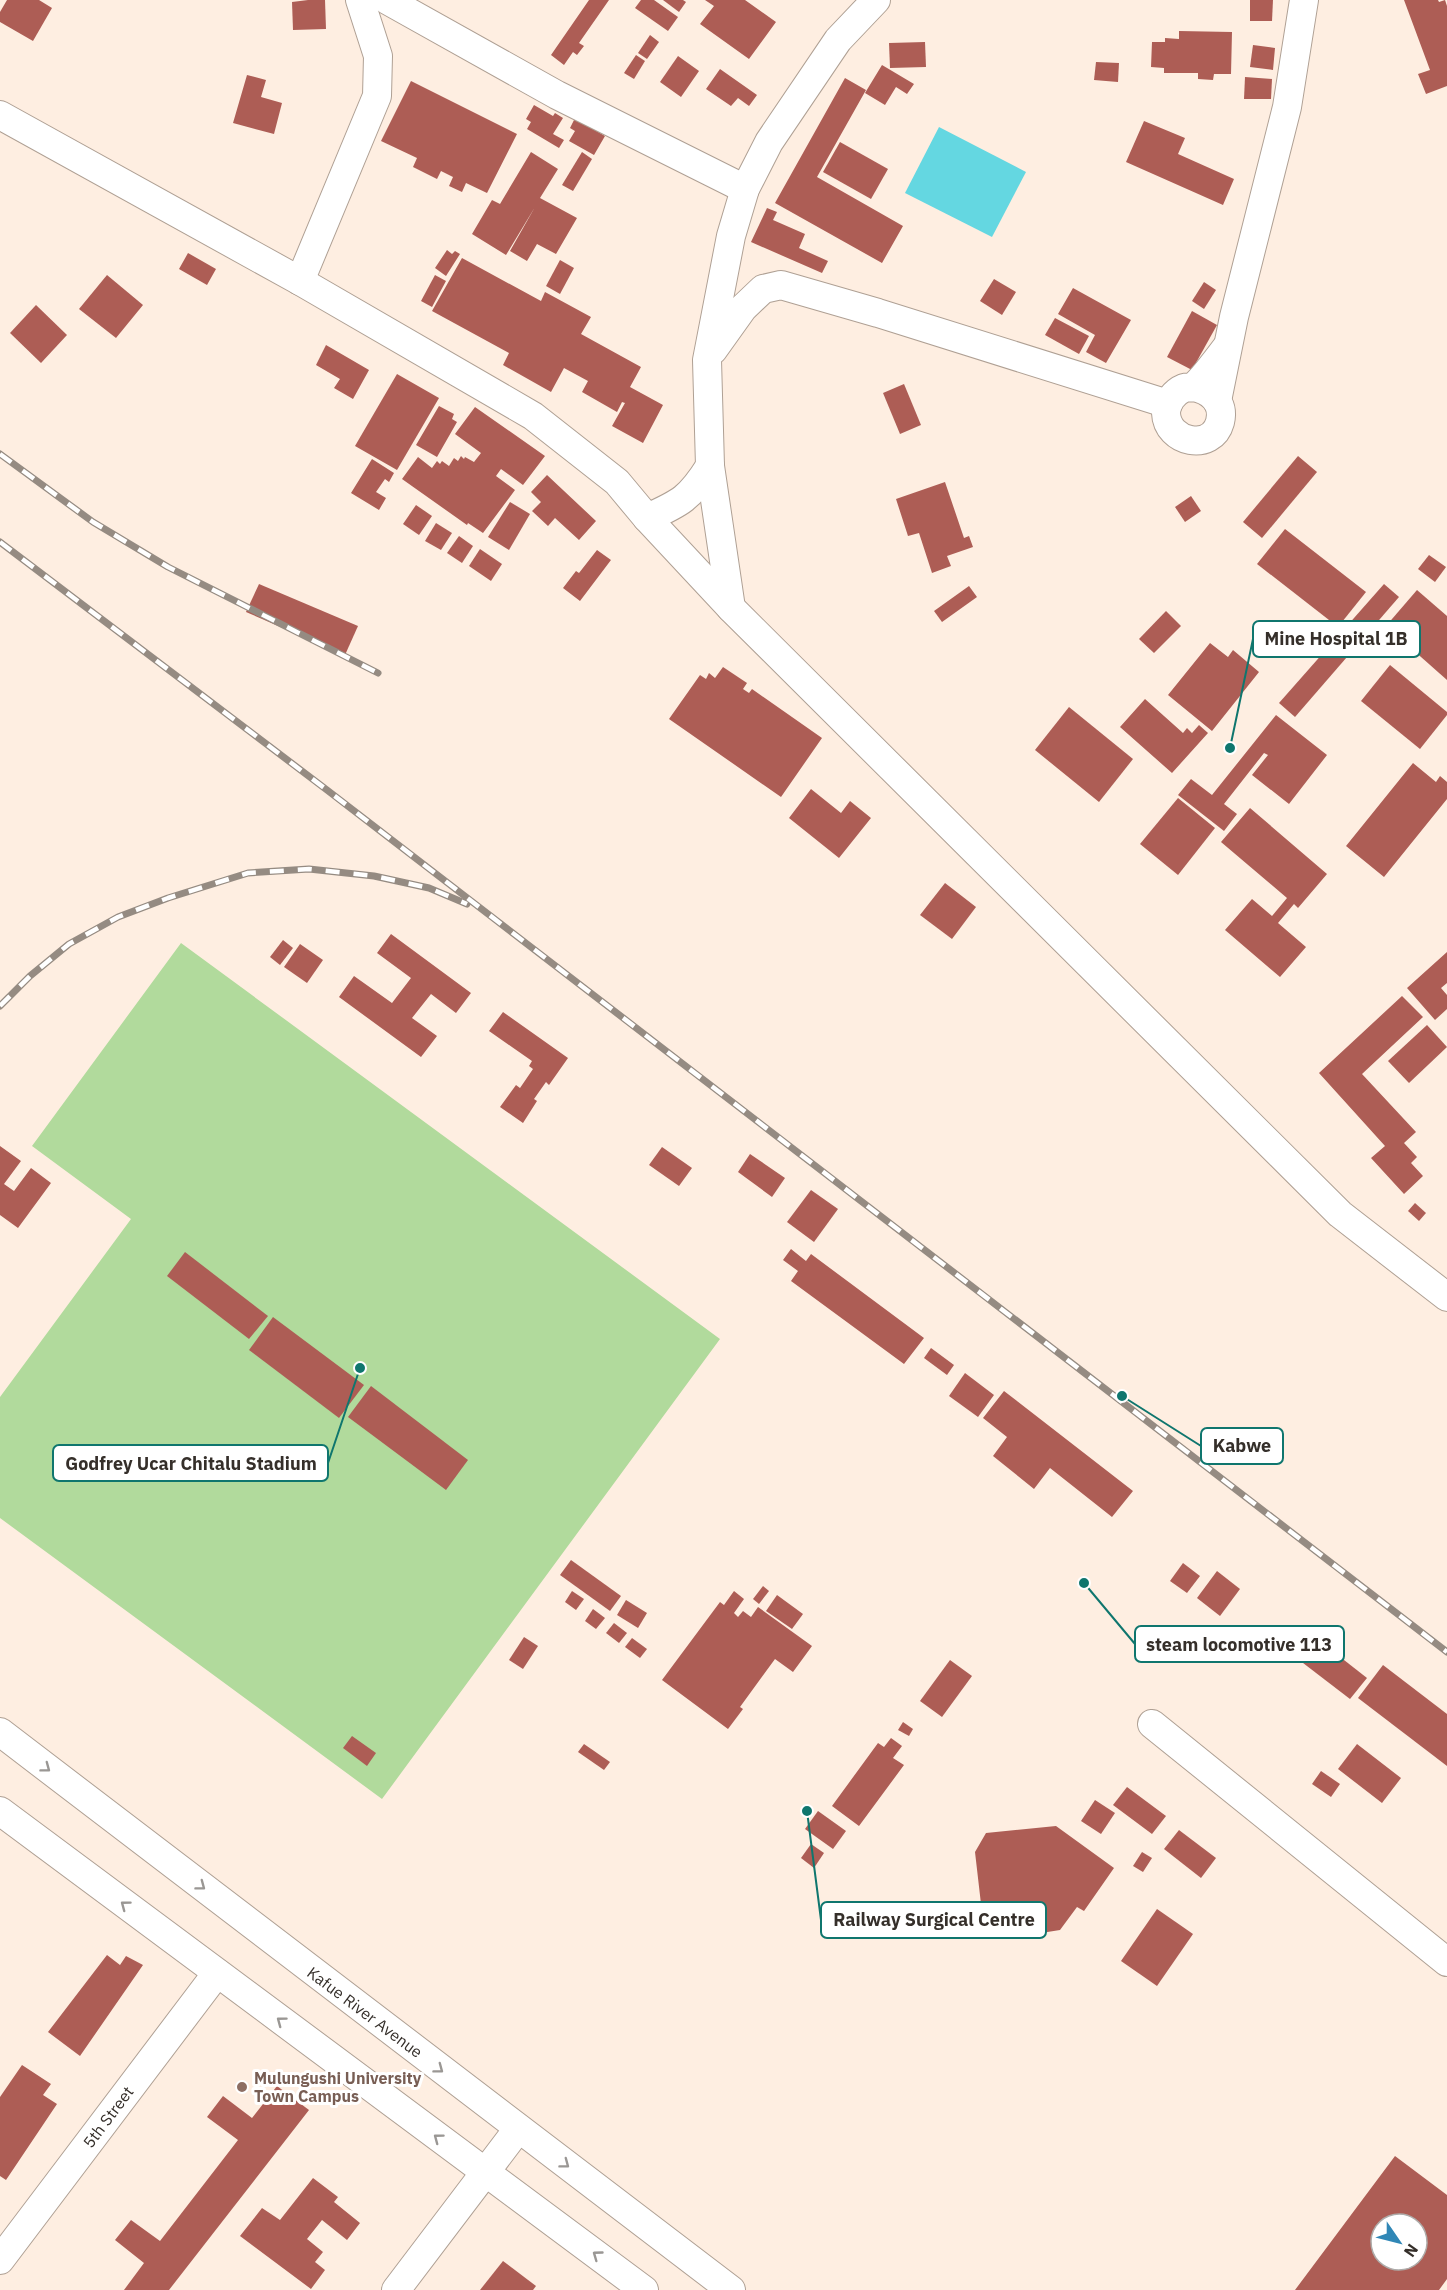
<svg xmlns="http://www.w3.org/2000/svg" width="1447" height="2290" viewBox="0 0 1447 2290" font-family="'IBM Plex Sans',sans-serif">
<rect width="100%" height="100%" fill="#feeee1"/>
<polygon fill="#b1da9c" points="181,943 720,1339 382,1799 0,1518 0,1397 131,1219 32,1146"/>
<polygon fill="#64d7e1" points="939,127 1026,172 992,237 905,193"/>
<g fill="#ad5d55" fill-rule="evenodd">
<polygon points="7,0 39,0 52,8 33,41 0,22 0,12"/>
<polygon points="308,0 325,0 326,29 293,30 292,2"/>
<polygon points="589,0 609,0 579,43 584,46 577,55 573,52 564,65 551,55"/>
<polygon points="641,0 654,0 678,17 668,31 635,8"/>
<polygon points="663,0 683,0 686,2 679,12"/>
<polygon points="705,0 745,0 776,22 749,59 700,24 714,6"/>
<polygon points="1250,0 1273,0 1272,21 1250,21"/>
<polygon points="1404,0 1438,0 1439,2 1445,0 1447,6 1447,86 1426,94 1418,74 1430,70"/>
<polygon points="1179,31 1232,32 1231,74 1214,74 1213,80 1198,79 1198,73 1164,73 1164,68 1151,67 1152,42 1165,42 1165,38 1179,39"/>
<polygon points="650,35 659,42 647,59 638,53"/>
<polygon points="925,42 926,67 890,68 889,43"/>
<polygon points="1253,45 1275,48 1273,70 1250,67"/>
<polygon points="636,55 645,61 634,79 624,73"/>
<polygon points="678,56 699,71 681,97 660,82"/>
<polygon points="1096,62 1119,63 1118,82 1094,80"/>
<polygon points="882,65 914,84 907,94 896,87 885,105 865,93"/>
<polygon points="720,69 757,95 749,106 738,98 731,106 706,89"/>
<polygon points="247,75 266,80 261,97 282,103 274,134 233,123"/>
<polygon points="1245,77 1272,79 1271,99 1244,99"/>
<polygon points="845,78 866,90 817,177 903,226 882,263 775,203"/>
<polygon points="411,81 517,134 487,193 466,183 462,192 449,186 453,177 441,171 437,179 413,167 417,158 381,141"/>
<polygon points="534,105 553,116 555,113 563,118 553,134 564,140 559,148 527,129 531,122 526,119"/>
<polygon points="575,118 605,136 594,155 569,141 575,131 570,128"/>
<polygon points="1144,121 1185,138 1178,154 1234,179 1223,205 1126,162"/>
<polygon points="840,142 888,169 871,199 823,172"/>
<polygon points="531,152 558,169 540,198 577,218 556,254 537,244 527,261 510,251 535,207 506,255 472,234 492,200 500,204"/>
<polygon points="582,152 592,159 573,191 562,185"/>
<polygon points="767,208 777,212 773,220 805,234 799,248 828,261 822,273 751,242"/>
<polygon points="447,250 452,254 455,251 460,254 446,276 435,268"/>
<polygon points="188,253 216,269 207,285 179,269"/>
<polygon points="462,258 541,301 545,292 591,317 581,334 641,367 630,387 663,405 643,443 612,426 625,403 622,402 617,412 582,392 588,381 564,368 551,392 503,365 509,353 432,311"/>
<polygon points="560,260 574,268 560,294 546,286"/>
<polygon points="107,275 143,305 116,338 79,309"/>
<polygon points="435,275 446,281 432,307 421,301"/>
<polygon points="994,279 1016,292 1002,315 980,301"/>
<polygon points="1204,282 1216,290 1204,309 1192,301"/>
<polygon points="1073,288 1131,320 1106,363 1086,352 1095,335 1058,314"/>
<polygon points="36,305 67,335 41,363 10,333"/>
<polygon points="1192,311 1217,325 1192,370 1167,357"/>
<polygon points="1055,318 1089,336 1079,354 1045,335"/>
<polygon points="326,345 369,370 353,399 334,388 340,379 316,365"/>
<polygon points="397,374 439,398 397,470 355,446"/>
<polygon points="904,384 921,425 900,434 883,393"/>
<polygon points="439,406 454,414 452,419 457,422 437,457 416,445"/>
<polygon points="475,407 545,456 523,485 501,469 496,476 515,490 483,533 468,523 467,525 402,479 418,457 432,468 437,461 440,464 442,461 449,466 454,458 458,461 461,456 464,459 465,457 474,462 481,453 455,434"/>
<polygon points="1298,456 1317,472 1262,538 1243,522"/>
<polygon points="372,459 394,473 389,482 385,479 376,492 386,498 379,510 351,493"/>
<polygon points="547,475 596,521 579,540 555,518 548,526 532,511 541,502 531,492"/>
<polygon points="945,482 964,538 969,536 973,547 947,556 951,566 932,573 919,533 908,536 896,499"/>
<polygon points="1191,496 1201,511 1185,522 1175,507"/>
<polygon points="510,502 530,514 509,550 488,537"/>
<polygon points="416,505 432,516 419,535 403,524"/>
<polygon points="436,523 452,533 441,550 425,541"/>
<polygon points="1285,529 1366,592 1338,627 1257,564"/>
<polygon points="459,536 473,546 462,563 447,553"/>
<polygon points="480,549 502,564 491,581 469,566"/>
<polygon points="597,550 611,560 580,601 563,588 576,571 579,573"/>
<polygon points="1429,555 1446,567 1435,582 1418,569"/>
<polygon points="259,584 358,626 345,655 246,612"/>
<polygon points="1384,584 1399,597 1295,717 1279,703"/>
<polygon points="969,586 977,597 942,622 934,611"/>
<polygon points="1417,590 1447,616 1447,680 1386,626"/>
<polygon points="1166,611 1181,626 1154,653 1139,639"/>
<polygon points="1210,643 1228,657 1233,650 1259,672 1212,731 1168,695"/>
<polygon points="1390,665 1447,712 1447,715 1420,749 1361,701"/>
<polygon points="723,667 747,683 743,689 749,693 752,689 822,738 781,797 669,719 700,675 706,679 709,673 715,678"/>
<polygon points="1145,699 1183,733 1187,728 1192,733 1199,725 1208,733 1172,773 1120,727"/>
<polygon points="1069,707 1133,759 1099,802 1035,750"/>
<polygon points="1276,715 1327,755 1289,804 1252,775 1268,755 1264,753 1224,804 1237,814 1224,831 1178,795 1191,779 1212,795"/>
<polygon points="1413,763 1436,782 1440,776 1447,782 1447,799 1384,877 1346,846"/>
<polygon points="811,789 841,813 850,801 871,818 839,858 789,818"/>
<polygon points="1178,798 1215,828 1178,875 1140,844"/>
<polygon points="1250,808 1327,874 1298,908 1294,904 1278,923 1306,947 1280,977 1225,930 1252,899 1272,916 1287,898 1221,842"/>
<polygon points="945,883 976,907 952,939 920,915"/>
<polygon points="391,934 471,993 456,1013 431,994 412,1018 437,1036 421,1057 339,997 354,976 392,1003 411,978 377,953"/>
<polygon points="283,940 293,948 280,965 270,957"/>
<polygon points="300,944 323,960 307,983 284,967"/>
<polygon points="1447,952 1447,983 1441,988 1447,995 1447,1009 1435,1020 1407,988"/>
<polygon points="1402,996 1423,1017 1362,1074 1416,1132 1404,1143 1417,1157 1411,1163 1423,1176 1404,1194 1371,1158 1385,1146 1319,1073"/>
<polygon points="503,1012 568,1058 549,1085 546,1082 534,1099 537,1101 523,1123 500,1107 516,1085 520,1088 533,1069 529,1066 532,1061 489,1031"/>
<polygon points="1427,1025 1447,1047 1409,1083 1388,1061"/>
<polygon points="0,1146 21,1161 4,1184 14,1191 31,1168 51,1183 18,1228 0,1215"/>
<polygon points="662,1147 692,1168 679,1186 649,1165"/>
<polygon points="750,1154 785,1178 772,1197 738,1172"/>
<polygon points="811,1190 838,1209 814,1242 787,1222"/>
<polygon points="1415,1203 1426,1213 1419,1221 1408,1211"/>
<polygon points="791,1249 806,1261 811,1254 924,1338 904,1364 791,1281 798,1271 783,1260"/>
<polygon points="185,1252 268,1316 249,1339 167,1276"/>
<polygon points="273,1317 364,1385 339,1418 249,1350"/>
<polygon points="931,1348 954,1365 947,1375 924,1358"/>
<polygon points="965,1373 994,1395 978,1417 949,1396"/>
<polygon points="371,1386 468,1460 446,1490 348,1417"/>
<polygon points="1004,1391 1133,1491 1112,1517 1050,1468 1034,1489 993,1456 1007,1437 983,1418"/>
<polygon points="571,1560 621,1596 610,1611 560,1575"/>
<polygon points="1183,1563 1200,1576 1187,1593 1170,1581"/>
<polygon points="1217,1571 1240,1589 1220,1616 1197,1598"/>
<polygon points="763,1586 769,1591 759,1604 753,1599"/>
<polygon points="572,1591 584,1599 576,1610 565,1602"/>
<polygon points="734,1591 744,1599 734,1613 738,1617 743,1611 751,1617 758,1607 812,1646 793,1672 775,1659 740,1707 743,1709 728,1729 662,1680 720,1602 724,1605"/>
<polygon points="777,1595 803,1614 792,1629 766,1611"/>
<polygon points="626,1600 647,1613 638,1628 617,1615"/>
<polygon points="593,1609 605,1618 596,1629 585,1621"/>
<polygon points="614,1623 627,1633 619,1643 606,1633"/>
<polygon points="1307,1631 1367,1678 1350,1699 1290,1653"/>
<polygon points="524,1637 538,1646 523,1669 509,1660"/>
<polygon points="632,1638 647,1649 640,1658 625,1647"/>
<polygon points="950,1660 972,1676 942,1717 920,1701"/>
<polygon points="1383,1665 1447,1714 1447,1766 1358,1698"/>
<polygon points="903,1722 913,1729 909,1736 898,1730"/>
<polygon points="352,1736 376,1753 367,1766 343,1748"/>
<polygon points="891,1738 902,1746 893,1758 904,1765 859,1826 832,1806 878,1743 884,1747"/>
<polygon points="584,1744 610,1762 604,1770 578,1752"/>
<polygon points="1357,1744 1401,1778 1382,1803 1338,1769"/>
<polygon points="1321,1771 1340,1784 1331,1797 1312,1784"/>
<polygon points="1127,1787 1166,1816 1152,1834 1113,1805"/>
<polygon points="1095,1800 1115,1813 1101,1834 1081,1821"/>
<polygon points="818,1811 846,1831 833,1849 805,1829"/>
<polygon points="1056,1826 1114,1868 1084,1911 1077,1907 1060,1930 1003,1939 984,1930 975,1852 986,1833"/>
<polygon points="1179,1830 1216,1858 1201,1878 1164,1849"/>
<polygon points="811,1844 824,1853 814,1868 801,1858"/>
<polygon points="1142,1852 1152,1858 1143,1872 1133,1866"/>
<polygon points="1157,1909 1193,1934 1157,1986 1121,1961"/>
<polygon points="107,1955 120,1965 126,1956 143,1965 80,2056 48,2032"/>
<polygon points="22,2065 51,2084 43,2095 57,2104 6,2180 0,2176 0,2097"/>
<polygon points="277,2086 309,2110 169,2290 124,2290 144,2263 115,2240 131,2220 160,2241 238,2140 207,2117 223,2096 252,2118"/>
<path d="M1395,2156l52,39v84l-8,11h-144zM1381,2224h36v36h-36z"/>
<polygon points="313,2178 338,2197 334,2202 360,2223 347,2240 322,2220 307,2239 323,2252 315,2262 325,2270 311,2289 240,2236 262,2208 280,2220"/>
<polygon points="503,2261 536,2286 533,2290 480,2290"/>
</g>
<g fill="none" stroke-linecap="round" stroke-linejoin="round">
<defs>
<g id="minor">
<polyline points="387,0 557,95 745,189"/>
<polyline points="0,115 300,281 533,416 617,482 647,518 731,608 1340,1214 1447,1297"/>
<polyline points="300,281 377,96 378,56 360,0"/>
<polyline points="713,350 743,308 763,289 781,285 878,313 1168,404"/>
<path d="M1193,387c17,3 32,15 27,35 -8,30 -53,21 -54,-9 0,-10 8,-21 18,-25 3,-1 6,0 9,-1 7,-5 27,-31 33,-39"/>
<polyline points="1217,401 1234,317 1287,107 1304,0"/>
<path d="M647,518c34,-15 43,-20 63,-52"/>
<polyline points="731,608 710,466 707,360 731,236 745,189 769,142 838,40 876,0"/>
<polyline points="1152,1724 1447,1962"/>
<polyline points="0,1732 731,2290"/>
<polyline points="0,1811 644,2290"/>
<polyline points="0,2260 217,1973"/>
<polyline points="396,2290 518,2129"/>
</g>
</defs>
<use href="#minor" stroke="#afa094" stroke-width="30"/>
<use href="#minor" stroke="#fff" stroke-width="28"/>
<defs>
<g id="rail">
<polyline points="0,454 93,522 168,567 378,673"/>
<polyline points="0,542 327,790 1447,1652"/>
<polyline points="0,1006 30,976 69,944 118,917 168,898 248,873 309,869 374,876 429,888 467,904"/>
</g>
</defs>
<use href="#rail" stroke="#958b82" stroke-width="7"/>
<use href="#rail" stroke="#fff" stroke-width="4.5" stroke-dasharray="14" stroke-linecap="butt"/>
</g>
<defs><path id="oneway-chevron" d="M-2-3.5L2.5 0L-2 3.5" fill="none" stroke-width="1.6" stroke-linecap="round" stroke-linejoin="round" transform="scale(1.5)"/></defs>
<g stroke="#9a9794">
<use href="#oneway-chevron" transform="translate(46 1768) rotate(37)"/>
<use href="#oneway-chevron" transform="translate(201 1886) rotate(37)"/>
<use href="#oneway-chevron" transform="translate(125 1905) rotate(-143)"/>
<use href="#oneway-chevron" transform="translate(281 2021) rotate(-143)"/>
<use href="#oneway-chevron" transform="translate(439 2069) rotate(37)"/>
<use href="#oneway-chevron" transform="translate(438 2138) rotate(-143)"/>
<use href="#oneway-chevron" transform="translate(565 2164) rotate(37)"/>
<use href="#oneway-chevron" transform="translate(597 2255) rotate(-144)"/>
</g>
<circle fill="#8d6e63" stroke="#fff" stroke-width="2" cx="242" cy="2087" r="6"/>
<g text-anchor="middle" stroke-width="6" stroke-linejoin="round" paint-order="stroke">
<g font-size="16" fill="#352f2a" stroke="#fff">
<text transform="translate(365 2012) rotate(37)" y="6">Kafue River Avenue</text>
<text transform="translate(108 2117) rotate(-53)" y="6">5th Street</text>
</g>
<g font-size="16" font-weight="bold" fill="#785e54" stroke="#fff" text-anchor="start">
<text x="254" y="2084">Mulungushi University<tspan x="254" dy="18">Town Campus</tspan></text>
</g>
</g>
<path fill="none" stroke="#0f766e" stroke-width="2" d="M1230 748L1253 639M1122 1396L1201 1446M360 1368L328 1463M1084 1583L1135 1644M807 1811L821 1920"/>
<g fill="#0f766e" stroke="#fff" stroke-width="2">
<circle cx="1230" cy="748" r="6"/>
<circle cx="1122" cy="1396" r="6"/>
<circle cx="360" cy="1368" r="6"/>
<circle cx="1084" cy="1583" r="6"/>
<circle cx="807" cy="1811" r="6"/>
</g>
<g fill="#fff" stroke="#0f766e" stroke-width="2">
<rect x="1253" y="621" width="167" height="36" rx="6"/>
<rect x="1201" y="1428" width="82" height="36" rx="6"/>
<rect x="53" y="1445" width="275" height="36" rx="6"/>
<rect x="1135" y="1626" width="209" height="36" rx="6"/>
<rect x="821" y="1902" width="225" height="36" rx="6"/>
</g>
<g font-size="18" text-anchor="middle" font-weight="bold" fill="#352f2a">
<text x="1336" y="645">Mine Hospital 1B</text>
<text x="1242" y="1452">Kabwe</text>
<text x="191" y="1470">Godfrey Ucar Chitalu Stadium</text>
<text x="1239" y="1651">steam locomotive 113</text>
<text x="934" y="1926">Railway Surgical Centre</text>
</g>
<g transform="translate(1399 2242) rotate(125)"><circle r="28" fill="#ffffff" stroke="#aeacaa" stroke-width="1.5"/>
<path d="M0-4.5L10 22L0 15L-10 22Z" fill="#3087b6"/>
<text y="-9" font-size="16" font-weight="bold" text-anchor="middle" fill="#352f2a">N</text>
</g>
</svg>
